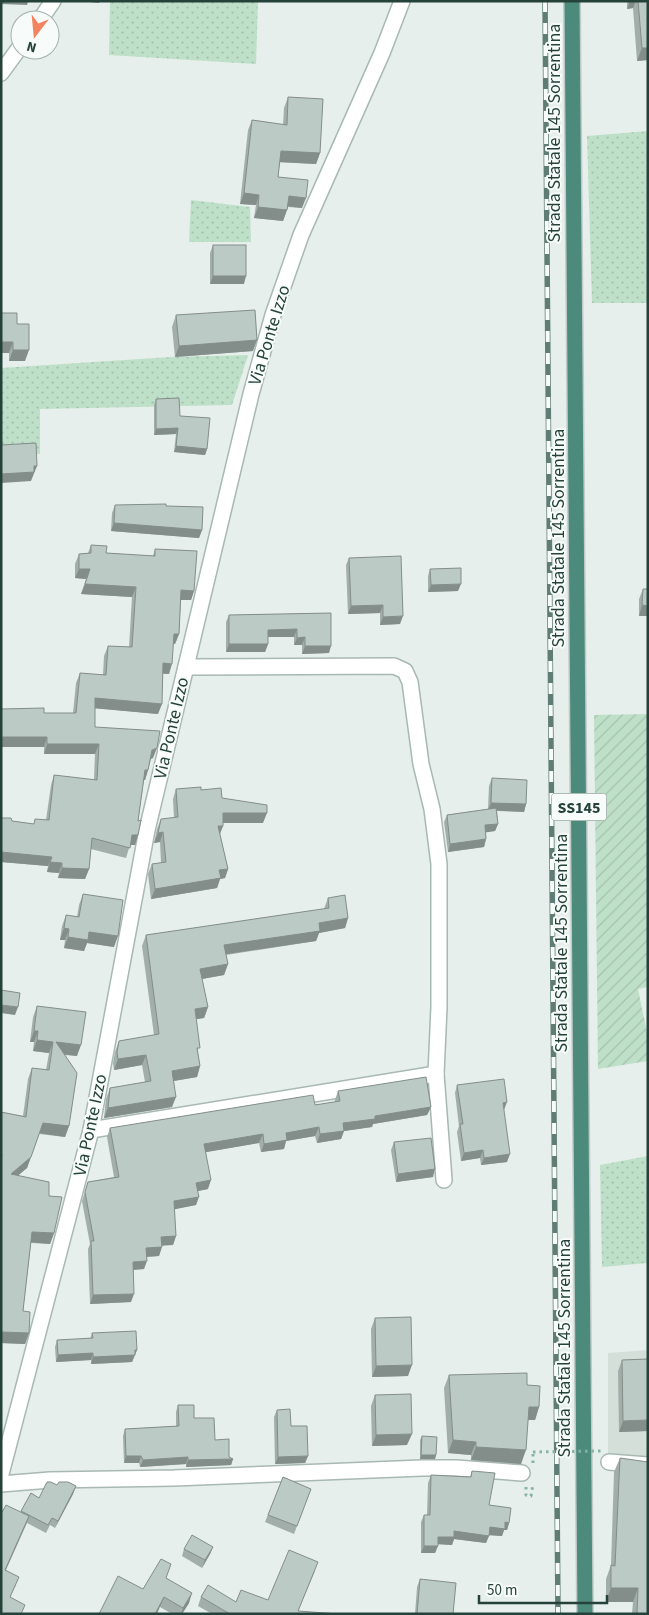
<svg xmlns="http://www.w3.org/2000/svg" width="649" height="1615" viewBox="0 0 649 1615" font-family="'Source Sans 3',sans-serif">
<defs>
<pattern id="grass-dots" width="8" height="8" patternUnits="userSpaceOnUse" patternTransform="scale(1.25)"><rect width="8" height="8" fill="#bfe0c8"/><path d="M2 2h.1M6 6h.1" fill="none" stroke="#a4c1ad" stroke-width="1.8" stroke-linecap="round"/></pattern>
<pattern id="garden-furrows" width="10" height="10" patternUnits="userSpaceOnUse" patternTransform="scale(1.25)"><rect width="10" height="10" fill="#bfe0c8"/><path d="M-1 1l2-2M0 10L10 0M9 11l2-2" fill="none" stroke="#a4c1ad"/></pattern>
</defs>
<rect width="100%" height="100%" fill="#e6efeb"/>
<polygon fill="#d4dfda" points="648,1350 648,1459 608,1456 608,1353"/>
<g fill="url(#grass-dots)">
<polygon points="110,1 258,1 256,64 109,55"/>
<polygon points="648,131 648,303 592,303 587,136"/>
<polygon points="191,200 250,207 251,242 189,242"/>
<polygon points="248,355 232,405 40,409 40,454 1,454 1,368 171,357"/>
<polygon points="648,1156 648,1263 602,1267 600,1165"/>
</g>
<polygon fill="url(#garden-furrows)" points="648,714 648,987 638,989 648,1037 648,1061 598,1069 594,715"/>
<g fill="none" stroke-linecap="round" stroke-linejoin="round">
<defs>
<g id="minor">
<polyline points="40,20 53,1"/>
<polyline points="1,73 20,47"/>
<polyline points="186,667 394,666 405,671 410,682 421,764 432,809 439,864 439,1007 436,1074 444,1180"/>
<polyline points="91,1130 436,1074"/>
<polyline points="609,1462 648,1465"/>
<polyline points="1,1474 91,1130 147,830 251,394 273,315 301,235 382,53 402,1"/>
<polyline points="1,1484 50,1480 174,1478 422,1468 456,1468 522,1473"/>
</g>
<polyline id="trunk" points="572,1 585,1614"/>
</defs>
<use href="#minor" stroke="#a8b8b2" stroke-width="18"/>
<use href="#trunk" stroke="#c2cac8" stroke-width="18"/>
<g stroke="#86b3a5" stroke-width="3" stroke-dasharray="2.5 4" stroke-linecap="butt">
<polyline points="533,1463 533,1452"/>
<polyline points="526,1487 526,1495 531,1496 533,1484"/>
</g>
<use href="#minor" stroke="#fff" stroke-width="15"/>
<use href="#trunk" stroke="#4c8a7c" stroke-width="15"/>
<defs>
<polyline id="rail" points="545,1 558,1614"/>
</defs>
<use href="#rail" stroke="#5f7d75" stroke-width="5.5"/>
<use href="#rail" stroke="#f7fbf9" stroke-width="4" stroke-dasharray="11" stroke-linecap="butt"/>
<polyline stroke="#86b3a5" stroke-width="3" stroke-dasharray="2.5 4" stroke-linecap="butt" points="533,1452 602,1451"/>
</g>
<g fill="#a1aea9">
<polygon points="627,1 648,1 648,60 637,61 633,8 627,9"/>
<polygon points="288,97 320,153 316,164 280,162 278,177 302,208 288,207 283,221 254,218 256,205 240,204 248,130 252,120 283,125 284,108"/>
<polygon points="213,245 244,284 210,284 210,253"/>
<polygon points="176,315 253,351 175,357 172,327"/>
<polygon points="17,324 25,361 9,361 9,353"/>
<polygon points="156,399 180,416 207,449 205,455 174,452 176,434 154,435 154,405"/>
<polygon points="115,505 166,506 202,530 199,538 111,531 112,513"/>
<polygon points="91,545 106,553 153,556 155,549 194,591 191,600 181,600 179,634 175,644 173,644 169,674 163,674 158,714 95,708 95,727 153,758 151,759 148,770 145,780 144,780 138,821 138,835 135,845 130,845 126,858 91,849 89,869 85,879 58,878 59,873 47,872 48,866 1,862 1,818 12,821 34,824 46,820 51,785 54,775 94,780 95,754 44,754 44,713 73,713 76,683 80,673 103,675 104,656 108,646 129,647 132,597 81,594 86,579 75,578 75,564 79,554 88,553"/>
<polygon points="349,558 400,624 380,625 380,613 348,614 346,565"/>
<polygon points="430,569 458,591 428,592 428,576"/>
<polygon points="643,589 648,616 639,616 639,599"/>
<polygon points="331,613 329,653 302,654 302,645 294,645 294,637 268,637 268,644 265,652 226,652 226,622 229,615"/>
<polygon points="492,778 526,804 524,812 497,811 498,824 495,831 486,832 486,839 484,847 448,852 444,822 447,815 488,809 489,786"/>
<polygon points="176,789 201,790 222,798 263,823 223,823 223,826 220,834 228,869 225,878 220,879 217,888 151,899 148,874 152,864 161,863 160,842 154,843 157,829 161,819 174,818 173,799"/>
<polygon points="83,894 114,947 87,943 84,951 64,948 65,940 60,940 62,926 66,915 77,917 79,905"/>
<polygon points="328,898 348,918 345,928 319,933 316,941 226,955 228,964 224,975 202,979 208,1007 204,1018 196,1019 198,1053 200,1066 197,1077 173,1081 172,1107 104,1118 106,1099 110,1088 145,1082 142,1065 114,1070 113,1063 115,1052 119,1041 154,1035 142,946 146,935 324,909"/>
<polygon points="37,1006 77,1056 65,1055 69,1126 65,1137 39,1134 27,1168 18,1175 49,1196 54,1233 50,1244 31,1243 23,1311 29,1333 25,1344 1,1343 1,1112 23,1116 28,1079 32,1068 46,1070 49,1053 33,1051 34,1042 30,1042 33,1017"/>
<polygon points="457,1085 504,1110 507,1162 481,1165 480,1158 461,1161 457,1132 459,1126 455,1093"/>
<polygon points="338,1091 431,1107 427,1115 373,1124 372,1127 344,1131 341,1139 317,1143 315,1136 286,1141 284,1149 261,1152 259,1143 206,1152 208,1189 198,1191 196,1205 174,1209 176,1236 173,1245 162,1245 159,1256 147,1257 144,1269 133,1270 131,1302 90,1304 88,1249 90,1244 82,1201 88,1182 114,1177 107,1137 110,1128 315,1105 335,1102 335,1100"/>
<polygon points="394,1142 433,1177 396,1182 391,1150"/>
<polygon points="375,1318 408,1376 372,1377 371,1329"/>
<polygon points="92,1333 137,1350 132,1362 91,1364 91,1360 56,1362 55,1347 57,1340 90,1339"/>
<polygon points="648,1359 648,1431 619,1432 618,1371 622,1360"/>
<polygon points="449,1375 527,1385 539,1407 535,1420 528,1420 521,1464 471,1460 471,1455 448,1453 444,1388"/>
<polygon points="375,1395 407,1445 372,1446 371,1406"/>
<polygon points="178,1405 194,1418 215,1440 229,1457 233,1459 231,1465 186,1467 186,1464 140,1467 139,1463 124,1463 123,1436 125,1429 176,1426 176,1412"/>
<polygon points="277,1410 291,1426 308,1456 305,1463 275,1464 274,1417"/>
<polygon points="422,1436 436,1455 435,1459 420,1459 420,1440"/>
<polygon points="620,1458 648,1614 632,1614 633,1602 606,1602 606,1579 611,1565 614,1472"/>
<polygon points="472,1471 489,1505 509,1523 507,1530 504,1530 502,1536 489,1535 486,1543 454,1539 452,1545 438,1544 435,1553 421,1553 421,1522 424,1515 427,1515 428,1483 431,1475 470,1477"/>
<polygon points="283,1477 311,1489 294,1534 265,1522"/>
<polygon points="57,1485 76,1486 73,1494 55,1528 50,1525 46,1533 27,1523 6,1570 16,1585 1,1614 1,1514 21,1512 31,1493 39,1498"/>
<polygon points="213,1547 210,1554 202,1568 182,1556 184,1549"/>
<polygon points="315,1571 298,1611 339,1614 212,1614 198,1606 201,1597 236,1602 268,1600"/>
<polygon points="166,1578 189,1603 182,1614 172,1614 160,1607 143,1589"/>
<polygon points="420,1579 453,1614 415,1614 417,1587"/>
</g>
<g fill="#838d89">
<polygon points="1,1 31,1 28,2 27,5 1,4"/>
<polygon points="80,1 100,1 99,3"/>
<polygon points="630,1 636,1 633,8 627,9"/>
<polygon points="642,48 648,48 648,60 637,61"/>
<polygon points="281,151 320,153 316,164 277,162"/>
<polygon points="244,193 259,195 256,205 240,204"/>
<polygon points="289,196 306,198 302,208 285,206"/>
<polygon points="258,207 287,210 283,221 254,218"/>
<polygon points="213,276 246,276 244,284 210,284"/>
<polygon points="257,340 253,351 175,357 179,346"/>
<polygon points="1,342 13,342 9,353 1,353"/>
<polygon points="13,350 29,350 25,361 9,361"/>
<polygon points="178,428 176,434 154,435 156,429"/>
<polygon points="176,446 207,449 205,455 174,452"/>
<polygon points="34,466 37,466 31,481 1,483 1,474"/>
<polygon points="114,523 202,530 199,538 111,531"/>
<polygon points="79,569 90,569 86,579 75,578"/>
<polygon points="85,584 136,587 132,597 81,594"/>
<polygon points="461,584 458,591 428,592 431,585"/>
<polygon points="181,590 194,591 191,600 178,600"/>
<polygon points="383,605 380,613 348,614 351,606"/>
<polygon points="642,605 648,606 648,616 639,616"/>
<polygon points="403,616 400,624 380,625 383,617"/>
<polygon points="297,629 294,637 265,637 268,630"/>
<polygon points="174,634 179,634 175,644 170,644"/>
<polygon points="305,637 302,645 294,645 297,638"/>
<polygon points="229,644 268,644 265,652 226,652"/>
<polygon points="305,646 331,646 329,653 302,654"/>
<polygon points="163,663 172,664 169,674 159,673"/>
<polygon points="95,698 162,704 158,714 91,708"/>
<polygon points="1,737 47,737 44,747 1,747"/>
<polygon points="47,744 99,744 95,754 44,754"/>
<polygon points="157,748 153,758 149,759 152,750"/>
<polygon points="145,770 148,770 145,780 142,780"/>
<polygon points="491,803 526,804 524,812 488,810"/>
<polygon points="223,813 267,813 263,823 220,823"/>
<polygon points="498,824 495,831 482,833 485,825"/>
<polygon points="218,826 223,826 219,836"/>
<polygon points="163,832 160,842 154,843 158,833"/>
<polygon points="132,835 138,835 135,845 128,845"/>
<polygon points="486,839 484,847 448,852 450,844"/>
<polygon points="1,852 52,857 48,866 1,862"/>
<polygon points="50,862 62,863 59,873 47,872"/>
<polygon points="62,868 89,869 85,879 58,878"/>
<polygon points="228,869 225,878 220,879 217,888 151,899 155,889 219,870"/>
<polygon points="348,918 345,928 319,933 316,941 220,955 224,945 319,923"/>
<polygon points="64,928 69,929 65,940 60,940"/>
<polygon points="89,932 118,936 114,947 87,943 84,951 64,948 68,937"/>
<polygon points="228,964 224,975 196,980 200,969"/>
<polygon points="1,1005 18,1007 15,1015 1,1013"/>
<polygon points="208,1007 204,1018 191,1020 195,1009"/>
<polygon points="34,1031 38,1031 34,1042 30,1042"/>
<polygon points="37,1040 53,1042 49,1053 33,1051"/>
<polygon points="56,1042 81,1045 77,1056 53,1053"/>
<polygon points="146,1055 142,1065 114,1070 118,1059"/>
<polygon points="200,1066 197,1077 168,1082 172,1071"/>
<polygon points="176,1097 172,1107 104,1118 108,1108"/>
<polygon points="507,1102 504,1110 503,1103"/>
<polygon points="431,1107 427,1115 373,1124 372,1127 344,1131 341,1139 317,1143 320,1134 343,1123 375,1116"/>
<polygon points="43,1123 69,1126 65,1137 39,1133"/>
<polygon points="319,1127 315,1136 286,1141 284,1149 261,1152 264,1144 286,1133"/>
<polygon points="263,1134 259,1143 201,1153 204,1144"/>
<polygon points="483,1150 480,1158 461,1161 464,1153"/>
<polygon points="510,1154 507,1162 481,1165 484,1158"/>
<polygon points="31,1157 27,1168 7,1185 11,1174"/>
<polygon points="435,1169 433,1177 396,1182 398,1174"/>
<polygon points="211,1180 208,1189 193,1192 196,1183"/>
<polygon points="199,1197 196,1205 171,1210 174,1201"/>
<polygon points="32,1232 54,1233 50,1244 28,1242"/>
<polygon points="176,1236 173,1245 158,1246 161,1237"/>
<polygon points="162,1247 159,1256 143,1257 146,1248"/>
<polygon points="147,1261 144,1269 130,1270 133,1262"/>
<polygon points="134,1294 131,1302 90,1304 93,1295"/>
<polygon points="1,1332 29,1333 25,1344 1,1343"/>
<polygon points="135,1350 137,1350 132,1362 91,1364 93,1357"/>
<polygon points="93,1353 91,1360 56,1362 58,1355"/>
<polygon points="412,1365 408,1376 372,1377 376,1366"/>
<polygon points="529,1407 539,1407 535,1420 524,1420"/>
<polygon points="648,1420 648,1431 619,1432 623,1421"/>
<polygon points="412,1434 407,1445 372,1446 376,1435"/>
<polygon points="453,1440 476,1442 471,1455 448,1453"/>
<polygon points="476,1447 526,1450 521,1464 471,1460"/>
<polygon points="421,1455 436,1455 435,1459 420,1459"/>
<polygon points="126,1456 141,1456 139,1463 124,1463"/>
<polygon points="308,1456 305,1463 275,1464 278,1457"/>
<polygon points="188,1457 186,1464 140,1467 143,1460"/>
<polygon points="233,1459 231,1465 186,1467 188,1460"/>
<polygon points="76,1486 73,1494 55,1528 58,1521"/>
<polygon points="29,1516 26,1524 2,1578 5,1570"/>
<polygon points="505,1522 509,1523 507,1530 504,1530 502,1536 487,1535 490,1527"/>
<polygon points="454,1531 489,1536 486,1543 454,1539 452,1545 435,1544 438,1537"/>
<polygon points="424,1546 438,1546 435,1553 421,1553"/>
<polygon points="213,1547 210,1554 202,1568 205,1560"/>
<polygon points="611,1588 638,1588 633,1602 606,1602"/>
<polygon points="192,1593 189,1603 182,1614 181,1614 183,1608"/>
<polygon points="164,1597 157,1614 155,1614"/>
</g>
<g fill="#bbcac4" stroke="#838d89">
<polygon points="638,1 648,1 648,48 642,48"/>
<polygon points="288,97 323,99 320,153 281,151 278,177 308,180 306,198 289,196 287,210 258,207 259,195 244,193 252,120 287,125"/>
<rect x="213" y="245" width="33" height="31"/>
<polygon points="255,310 257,340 179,346 176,315"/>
<polygon points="1,313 17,313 17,324 29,324 29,350 13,350 13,342 1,342"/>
<polygon points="179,398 180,416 210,418 207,449 176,446 178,428 156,429 156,399"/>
<polygon points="36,443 37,466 34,466 34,472 1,474 1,445"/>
<polygon points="166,504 166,506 203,507 202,530 114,523 115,505"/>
<polygon points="91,545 107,546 106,553 155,556 155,549 197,551 194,591 181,590 179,634 174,634 172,664 163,663 162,704 95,698 95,727 160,731 157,748 152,750 148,770 145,770 138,821 141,820 138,835 132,835 130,848 92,838 89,869 62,868 62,863 50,862 52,857 1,852 1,818 11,818 12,821 34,824 35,819 49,820 54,775 97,780 99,744 47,744 47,737 1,737 1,709 44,708 44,713 76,713 80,673 106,675 108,646 132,647 136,587 85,584 90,569 79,569 79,554 91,553"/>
<polygon points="401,556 403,616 383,617 383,605 351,606 349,558"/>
<polygon points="461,568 461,584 431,585 430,569"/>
<polygon points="643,589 648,589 648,606 642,605"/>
<polygon points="331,613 331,646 305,646 305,637 297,638 297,629 268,630 268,644 229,644 229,615"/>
<polygon points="492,778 527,780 526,804 491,803"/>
<polygon points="201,787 201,790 221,788 222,798 267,805 267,813 223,813 223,826 218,826 228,869 219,870 221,878 155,889 152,864 166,862 163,832 158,833 161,819 178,817 176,789"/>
<polygon points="496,808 498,824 485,825 486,839 450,844 447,815"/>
<polygon points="83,894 123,900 118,936 89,932 88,940 68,937 69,929 64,928 66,915 79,917"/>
<polygon points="345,895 348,918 319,923 320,931 224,945 228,964 200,969 208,1007 195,1009 200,1048 197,1048 200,1066 172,1071 176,1097 108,1108 110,1088 151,1081 146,1055 118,1059 117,1052 119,1041 159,1034 146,935 329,908 328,898"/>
<polygon points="1,990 20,993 18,1007 1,1005"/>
<polygon points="37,1006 86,1012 81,1045 56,1042 77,1073 69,1126 43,1123 31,1157 11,1174 49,1182 49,1196 62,1197 54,1233 32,1232 23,1311 30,1312 29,1333 1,1332 1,1161 2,1154 1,1154 1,1112 26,1117 32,1068 49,1070 53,1042 37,1040 38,1031 34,1031"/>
<polygon points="426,1077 431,1107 375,1116 375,1119 343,1123 344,1131 320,1134 319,1127 286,1133 287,1140 264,1144 263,1134 204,1144 211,1180 196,1183 199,1197 174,1201 176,1236 161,1237 162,1247 146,1248 147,1261 133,1262 134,1294 93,1295 91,1241 94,1241 85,1192 88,1182 119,1177 110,1128 313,1095 315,1105 340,1101 338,1091"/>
<polygon points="504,1079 507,1102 503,1103 510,1154 484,1158 483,1150 464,1153 460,1124 463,1124 457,1085"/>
<polygon points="431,1138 435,1169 398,1174 394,1142"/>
<polygon points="411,1317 412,1365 376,1366 375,1318"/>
<polygon points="136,1331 137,1350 135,1350 135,1355 93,1357 93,1353 58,1355 57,1340 93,1338 92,1333"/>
<polygon points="648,1359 648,1420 623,1421 622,1360"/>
<polygon points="527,1373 527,1385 540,1386 539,1407 529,1407 526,1450 476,1447 476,1442 453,1440 449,1375"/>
<polygon points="411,1394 412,1434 376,1435 375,1395"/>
<polygon points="178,1405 194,1405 194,1418 214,1418 215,1440 229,1439 229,1457 233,1459 188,1460 188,1457 143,1460 141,1456 126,1456 125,1429 179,1426"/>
<polygon points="290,1409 291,1426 307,1426 308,1456 278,1457 277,1410"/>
<polygon points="422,1436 437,1437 436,1455 421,1455"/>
<polygon points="620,1458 648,1462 648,1614 637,1614 638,1588 611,1588 611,1565 615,1566"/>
<polygon points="472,1471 495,1473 489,1505 511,1508 509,1523 505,1522 505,1529 490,1527 489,1536 454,1531 454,1537 438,1537 438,1546 424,1546 424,1515 430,1515 431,1475 471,1477"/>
<polygon points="283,1477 311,1489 297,1526 268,1515"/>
<polygon points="47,1482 51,1482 57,1485 59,1482 68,1482 76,1486 58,1521 52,1518 48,1525 21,1511 31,1493 39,1498"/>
<polygon points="6,1505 29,1516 5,1570 19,1577 10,1597 25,1605 21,1614 1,1614 1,1514"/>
<polygon points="192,1535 213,1547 205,1560 184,1549"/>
<polygon points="289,1550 318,1562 298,1611 339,1614 230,1614 201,1597 208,1585 236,1602 241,1590 268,1600"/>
<polygon points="161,1559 171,1564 166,1578 192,1593 183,1608 164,1597 155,1614 99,1614 118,1576 143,1589"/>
<polygon points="420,1579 456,1583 453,1614 417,1614"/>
</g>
<g text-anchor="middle" stroke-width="4" stroke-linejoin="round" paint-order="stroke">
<rect fill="#f7fbf9" stroke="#637a73" stroke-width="1" x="551.5" y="793.5" width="55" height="27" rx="4"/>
<g font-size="16" font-weight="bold" fill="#24423a">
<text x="579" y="813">SS145</text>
</g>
<g font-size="18" fill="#24423a" stroke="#f7fbf9">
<text transform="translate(554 133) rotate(-90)" y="6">Strada Statale 145 Sorrentina</text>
<text transform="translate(269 335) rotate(-73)" y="6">Via Ponte Izzo</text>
<text transform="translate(558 538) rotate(-90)" y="6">Strada Statale 145 Sorrentina</text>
<text transform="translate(171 728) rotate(-77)" y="6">Via Ponte Izzo</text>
<text transform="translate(561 943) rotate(-90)" y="6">Strada Statale 145 Sorrentina</text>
<text transform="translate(90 1125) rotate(-78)" y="6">Via Ponte Izzo</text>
<text transform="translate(564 1348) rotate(-90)" y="6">Strada Statale 145 Sorrentina</text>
</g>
</g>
<rect width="649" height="1615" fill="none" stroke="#24423a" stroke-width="5"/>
<g transform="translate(35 35) rotate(196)"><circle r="24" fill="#f7fbf9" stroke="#a3b1ad"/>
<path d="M0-4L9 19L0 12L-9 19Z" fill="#f4845f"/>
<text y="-8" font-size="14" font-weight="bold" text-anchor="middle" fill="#24423a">N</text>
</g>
<path d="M479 1595v8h128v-8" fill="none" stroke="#24423a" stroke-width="2.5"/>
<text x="487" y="1595" font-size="15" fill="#24423a" stroke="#f7fbf9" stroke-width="4" paint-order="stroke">50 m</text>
</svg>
